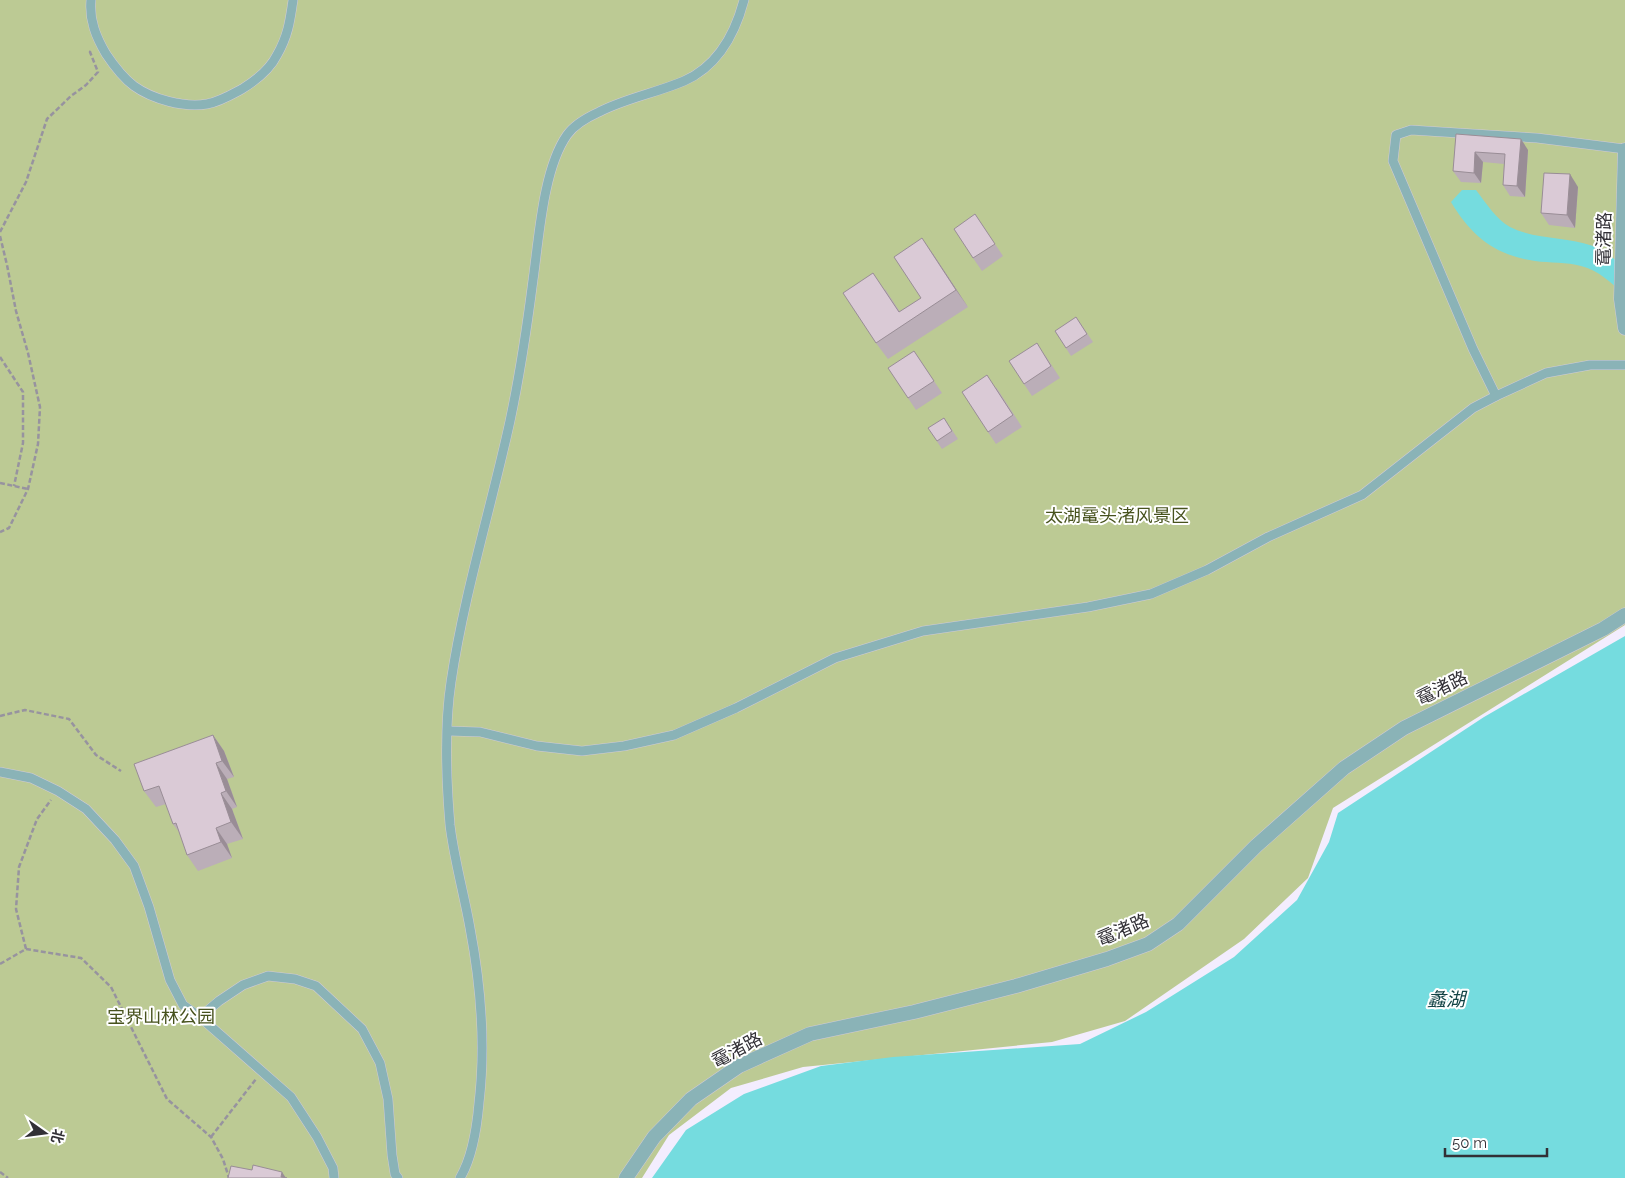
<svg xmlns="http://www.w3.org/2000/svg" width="1625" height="1178" viewBox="0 0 1625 1178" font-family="Raleway,'Noto Sans SC',sans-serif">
<rect width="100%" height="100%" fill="#f3edfe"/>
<polygon fill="#bcca94" points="0,0 1625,0 1625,625 1333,808 1308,878 1244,939 1125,1021 1052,1042 803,1067 731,1088 669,1135 642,1178 0,1178"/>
<g fill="#75dcdf">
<path d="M1462,190h14c10,13 20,29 34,37 26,13 56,9 83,19 11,4 22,14 32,21v28c-13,-11 -26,-25 -44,-29 -14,-4 -31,-3 -46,-5 -40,-6 -63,-24 -84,-59z"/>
<polygon points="1625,636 1625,1178 652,1178 686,1130 744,1094 821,1066 893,1057 1080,1044 1146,1012 1234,957 1297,900 1329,842 1338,813 1484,717"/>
</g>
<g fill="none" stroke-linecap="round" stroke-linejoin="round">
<defs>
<g id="service">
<path d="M91,0c-2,20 5,37 15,54 8,12 16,23 28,32 18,13 50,22 73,18 12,-2 24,-9 35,-15 13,-8 28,-20 35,-34 11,-19 13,-34 16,-55"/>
<polyline points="1496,396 1473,349 1393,161 1396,135 1411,130 1537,138 1625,149"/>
<polyline points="448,731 480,732 537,746 582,751 624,746 674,735 736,708 835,658 923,631 1088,607 1151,594 1207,570 1268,537 1362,495 1473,408 1496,396 1546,373 1590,365 1625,365"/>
<polyline points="0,772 31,778 58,791 86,809 115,840 134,866 149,907 170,980 183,1005 200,1017 291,1097 317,1137 333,1168 334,1178"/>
<polyline points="200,1017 219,1001 243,985 268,976 295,979 316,986 362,1029 380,1063 388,1099 392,1155 395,1174 398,1178"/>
<path d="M460,1178c12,-20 17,-52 19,-75 7,-60 2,-117 -9,-175 -6,-34 -16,-69 -20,-103 -4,-47 -6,-96 1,-143 13,-88 40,-174 59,-261 10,-47 17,-94 23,-141 6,-42 10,-111 34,-145 7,-10 21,-18 32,-23 27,-14 57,-19 85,-31 34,-15 51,-47 60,-81"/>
</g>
<g id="minor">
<polyline points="1625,150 1621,299 1625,328"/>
<polyline points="626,1178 654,1137 691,1099 739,1066 810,1034 914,1012 1016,986 1107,959 1148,944 1178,924 1256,846 1344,768 1404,728 1603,629 1625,615"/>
</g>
</defs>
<use href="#service" stroke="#d0cbda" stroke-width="10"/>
<use href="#minor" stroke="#d0cbda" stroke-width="15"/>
<g stroke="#97939f" stroke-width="2.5" stroke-dasharray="5 2.5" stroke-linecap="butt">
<polyline points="0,232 26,182 47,119 71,96 86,85 98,72 90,52 92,50"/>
<polyline points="0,236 7,265 16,311 28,353 40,407 38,444 28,489 9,528 0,532"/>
<polyline points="0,357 23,392 23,443 14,486"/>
<polyline points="0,483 28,489"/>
<polyline points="0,716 25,710 69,719 96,755 121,771"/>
<polyline points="26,949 16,909 19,867 37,819 51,800"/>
<polyline points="0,964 26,949 81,958 111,987 167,1099 211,1137 223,1159 229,1178"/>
<polyline points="211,1137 256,1079"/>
<polyline points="0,1172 8,1178"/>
</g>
<use href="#service" stroke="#8ab3b7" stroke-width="9"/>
<use href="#minor" stroke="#8ab3b7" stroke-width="14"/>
</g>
<g fill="#bbaeb8">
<polygon points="1456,134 1528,150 1525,197 1510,196 1503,185 1504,164 1483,162 1481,183 1461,182 1453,171"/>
<polygon points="1578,187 1575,228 1549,225 1541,213"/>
<polygon points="975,214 1003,256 982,271 973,258"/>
<polygon points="933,254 968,307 888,359 876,343 885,289 900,312 921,298"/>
<polygon points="1076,317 1093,342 1071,356 1055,331"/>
<polygon points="914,351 942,393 916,410 908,398"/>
<polygon points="1045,355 1060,378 1032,396 1024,384"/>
<polygon points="996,387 1022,427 996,444 988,432"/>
<polygon points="944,418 958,439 942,449 928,428"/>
<polygon points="213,735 224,751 234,777 227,779 237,807 232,809 243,839 227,844 232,858 198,871 187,855 179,832 173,824 166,804 156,807 144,791"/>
</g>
<g fill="#998d96">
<polygon points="1521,139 1528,150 1525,197 1517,186"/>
<polygon points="1475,152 1483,162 1481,183 1474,173"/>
<polygon points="1570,174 1578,187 1575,228 1567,215"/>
<polygon points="922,238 933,254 968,307 956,290"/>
<polygon points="213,735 224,751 234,777 222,761"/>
<polygon points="216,763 227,779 237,807 226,791"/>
<polygon points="221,793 232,809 243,839 231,822"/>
<polygon points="216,828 227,844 232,858 221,842"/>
<polygon points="282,1172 286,1178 281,1177"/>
</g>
<g fill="#dacad6" stroke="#998d96">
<polygon points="1456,134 1521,139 1517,186 1503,185 1505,154 1475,152 1474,173 1453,171"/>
<polygon points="1544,173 1570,174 1567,215 1541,213"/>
<polygon points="975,214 995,244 973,258 954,229"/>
<polygon points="922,238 956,290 876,343 843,293 873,273 899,312 921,298 894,257"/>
<polygon points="1076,317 1087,334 1066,348 1055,331"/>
<polygon points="1037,343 1051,366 1024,384 1009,361"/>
<polygon points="914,351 934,381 908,398 888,368"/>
<polygon points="987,375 1013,415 988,432 962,392"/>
<polygon points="944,418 952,431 937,441 928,428"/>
<polygon points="213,735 222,761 216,763 226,791 221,793 231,822 216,828 221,842 187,855 176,823 173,824 159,786 144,791 134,764"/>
<polygon points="253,1165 282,1172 281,1177 287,1178 228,1178 231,1166 252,1170"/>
</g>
<g text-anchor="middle" stroke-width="4" stroke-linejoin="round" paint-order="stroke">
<g font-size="18" fill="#323036" stroke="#fff">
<text transform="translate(1604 239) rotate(-89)" y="6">鼋渚路</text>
<text transform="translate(1442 688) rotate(-26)" y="6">鼋渚路</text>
<text transform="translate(1123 930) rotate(-23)" y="6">鼋渚路</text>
<text transform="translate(737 1050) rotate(-28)" y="6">鼋渚路</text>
</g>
<g font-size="18" fill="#47521d" stroke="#fff">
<text x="1117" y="522">太湖鼋头渚风景区</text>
<text x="161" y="1023">宝界山林公园</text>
</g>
<g font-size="19" font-style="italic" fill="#134345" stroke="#fff">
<text x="1446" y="1006">蠡湖</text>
</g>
</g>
<g transform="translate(45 1133) rotate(104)" stroke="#ffffff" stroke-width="4" paint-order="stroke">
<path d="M0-4L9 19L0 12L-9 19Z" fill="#323036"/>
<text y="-8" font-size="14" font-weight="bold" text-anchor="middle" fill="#323036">北</text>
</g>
<path d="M1445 1148v8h102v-8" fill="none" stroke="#323036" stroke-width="2.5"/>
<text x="1452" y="1148" font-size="15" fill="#323036" stroke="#ffffff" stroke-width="4" paint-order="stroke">50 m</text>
</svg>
